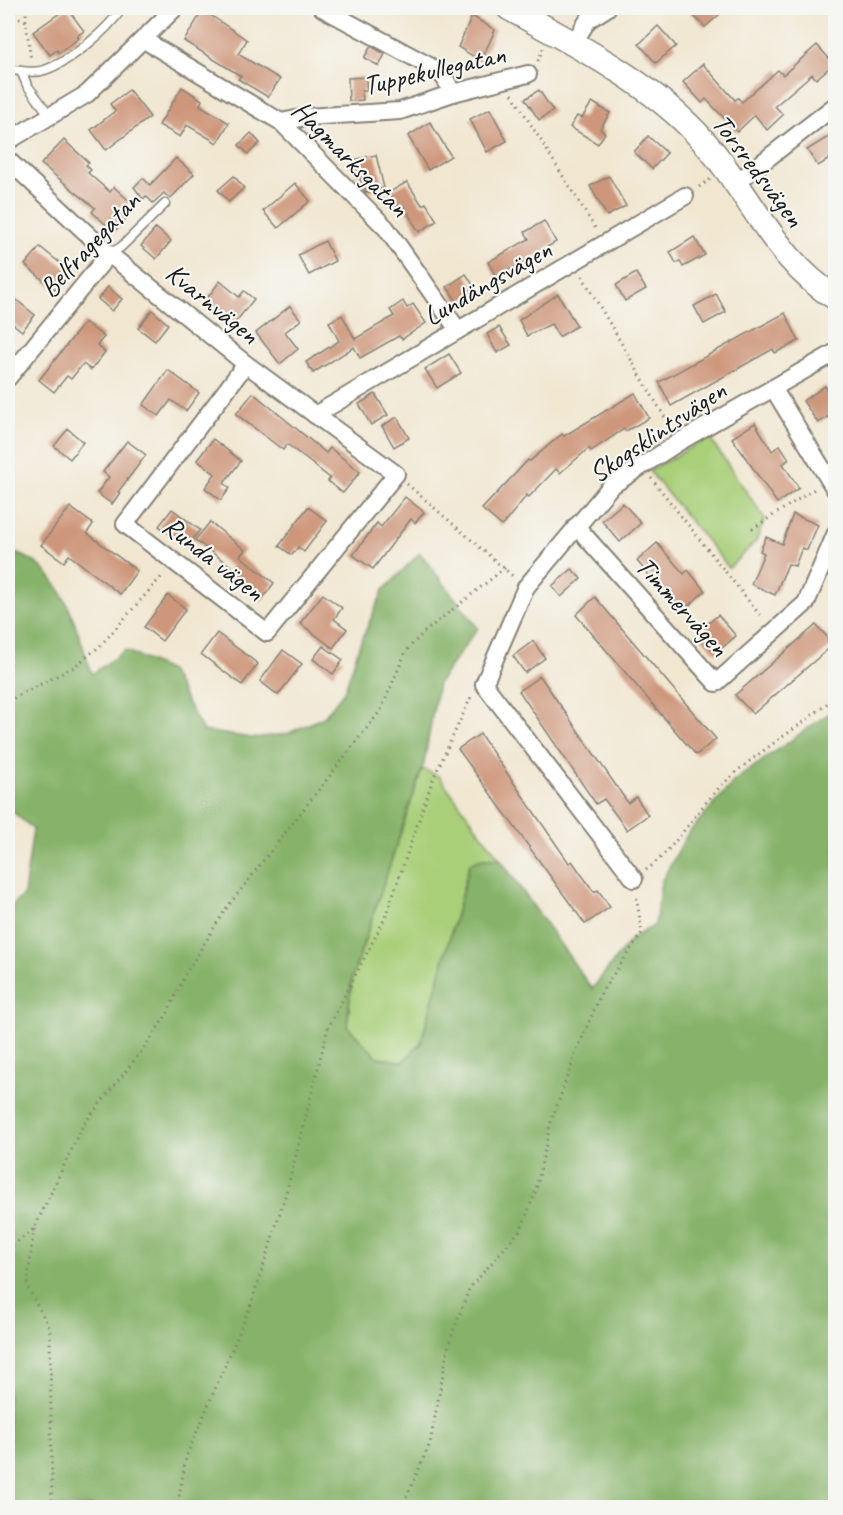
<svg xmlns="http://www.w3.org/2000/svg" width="843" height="1515" viewBox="0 0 843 1515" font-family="Caveat,sans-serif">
<rect width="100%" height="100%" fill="#f6f6f2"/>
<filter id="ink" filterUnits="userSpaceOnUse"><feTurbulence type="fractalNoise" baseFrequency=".0167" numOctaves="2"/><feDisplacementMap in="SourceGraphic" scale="12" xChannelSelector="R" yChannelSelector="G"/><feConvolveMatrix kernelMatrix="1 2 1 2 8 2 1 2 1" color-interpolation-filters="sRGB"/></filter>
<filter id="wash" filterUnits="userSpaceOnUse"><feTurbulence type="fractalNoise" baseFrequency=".008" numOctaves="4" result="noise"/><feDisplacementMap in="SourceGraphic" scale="24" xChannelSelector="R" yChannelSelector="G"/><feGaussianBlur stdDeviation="1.35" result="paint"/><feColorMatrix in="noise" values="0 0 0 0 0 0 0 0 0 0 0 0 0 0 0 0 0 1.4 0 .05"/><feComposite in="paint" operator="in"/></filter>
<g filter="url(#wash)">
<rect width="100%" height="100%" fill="#f1e7d1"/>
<g fill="#a9cf79" stroke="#62764a" stroke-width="1.5">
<polygon points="709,437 765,519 756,541 729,568 649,471"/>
<polygon points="422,769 439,776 500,859 483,859 470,863 421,1043 403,1062 377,1057 347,1026 352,978"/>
</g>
<path fill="#86b269" stroke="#516742" stroke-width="1.5" d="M8,552c55,7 68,78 84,122l33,-24 45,21 33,60 49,7 35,-4 37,-17 21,-27 14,-44 24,-55 37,-38 58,75 -40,55 -14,80 -72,215 -5,48 30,31 26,5 18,-19 49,-180 13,-4h17l92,130 40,-51 23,-13 6,-43 26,-47 47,-54 101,-72v798h-827v-597l16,-16 9,-65 -25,-21z"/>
<g id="blocks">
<g fill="#ce967a">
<polygon points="67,8 84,31 77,36 79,38 59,53 57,50 50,55 33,32"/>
<polygon points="686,8 727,8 705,27"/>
<polygon points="203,10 247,40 238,54 280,79 268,97 238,79 241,76 184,41"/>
<polygon points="472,16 495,30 481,61 458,47"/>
<polygon points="658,26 676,46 656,63 639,44"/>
<polygon points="817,45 834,64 816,79 812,74 775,106 783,115 767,130 755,115 737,132 706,99 702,103 683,82 703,64 735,100 738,98 742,102 778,70 783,75"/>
<polygon points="371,46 385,54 379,66 364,58"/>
<polygon points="366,77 367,91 362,91 363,100 349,101 348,78"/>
<polygon points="182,87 202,100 200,105 229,123 217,143 187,125 180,137 159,125"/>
<polygon points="129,90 150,117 106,150 91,130 115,111 110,104"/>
<polygon points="539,90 553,111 539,120 525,99"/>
<polygon points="592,102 610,113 600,129 605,133 598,144 570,127 577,116 582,118"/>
<polygon points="490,109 507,141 487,152 470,119"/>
<polygon points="430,122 451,156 428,170 408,136"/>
<polygon points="836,132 836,155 818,166 807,150"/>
<polygon points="251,133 260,143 248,154 239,145"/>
<polygon points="648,136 667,153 652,169 634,152"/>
<polygon points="64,140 89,163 86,165 91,170 88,173 110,192 114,187 136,207 114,232 92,212 95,208 41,164"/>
<polygon points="376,155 384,188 365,192 360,175 356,175 353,160"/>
<polygon points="176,158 194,174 170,199 164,193 153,203 146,196 143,199 134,187 143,178 150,185"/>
<polygon points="234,176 244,188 229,202 218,190"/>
<polygon points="609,176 626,206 607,216 590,186"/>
<polygon points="407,182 422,205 426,203 437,221 419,232 403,205 398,209 388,193"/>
<polygon points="295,183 310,201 278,228 263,211"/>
<polygon points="544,221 556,242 547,247 548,249 496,277 488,262 529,239 525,232"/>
<polygon points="156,228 171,241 156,259 141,246"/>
<polygon points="694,237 705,255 683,267 680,261 676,263 670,252"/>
<polygon points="325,241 335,261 309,275 298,255"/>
<polygon points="40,247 70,271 55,290 25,265"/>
<polygon points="636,273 646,289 625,301 616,285"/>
<polygon points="466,274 477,291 458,303 447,287"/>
<polygon points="220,281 239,297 244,291 254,299 234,324 205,301"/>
<polygon points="108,287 122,299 112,311 98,299"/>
<polygon points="8,293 35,315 22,331 8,320"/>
<polygon points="558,294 577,326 559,337 551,324 527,336 519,320"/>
<polygon points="716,294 726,312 704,324 694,306"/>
<polygon points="403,301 407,308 413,304 426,323 402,339 399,336 360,358 354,347 313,373 306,362 339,341 329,322 342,315 355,339 394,316 390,310"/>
<polygon points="290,306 301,320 285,332 298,349 280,364 256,333"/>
<polygon points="152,310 168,324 155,341 138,328"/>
<polygon points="785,313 799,341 775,353 773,349 671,406 659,382"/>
<polygon points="85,322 104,337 97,345 105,352 91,370 83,364 71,379 67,376 54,392 39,380"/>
<polygon points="499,327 511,345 497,353 487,334"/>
<polygon points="449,354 461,373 437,388 425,369"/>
<polygon points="168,370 199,393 186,411 171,400 159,416 143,405"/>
<polygon points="825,386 836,402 836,412 818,423 803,401"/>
<polygon points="253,393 326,453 330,448 360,472 343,493 328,481 330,478 287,444 283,450 236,414"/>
<polygon points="635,393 649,418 626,431 624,429 591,451 589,448 560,473 556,469 529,497 527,495 502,526 482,509 528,460 530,461 562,434 564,436"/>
<polygon points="375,394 388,415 371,425 359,404"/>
<polygon points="397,417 409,438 394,447 382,426"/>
<polygon points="755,423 772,451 780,445 789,459 783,464 799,488 777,503 732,438"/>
<polygon points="68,429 83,442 70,459 54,446"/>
<polygon points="213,439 241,461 224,483 230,488 221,500 205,488 215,474 197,460"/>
<polygon points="127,441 146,455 118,492 120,493 112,504 97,493 109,477 103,472"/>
<polygon points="405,497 424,512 415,523 411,519 373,569 353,555 377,523 381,527"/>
<polygon points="623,503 641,523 620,542 602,521"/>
<polygon points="70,507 93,524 87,533 137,571 120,594 69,555 64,562 41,545"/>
<polygon points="308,507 327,521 304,552 298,547 292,555 279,546"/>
<polygon points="172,509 200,530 187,547 159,526"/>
<polygon points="793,514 818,525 807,550 802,548 795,566 788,564 775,595 751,584 764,553 760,551 766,537 782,544"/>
<polygon points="210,522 245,550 240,556 274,583 261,601 227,575 232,567 195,540"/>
<polygon points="657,543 684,574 688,570 705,591 681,613 637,561"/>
<polygon points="572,569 581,579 561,597 552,586"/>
<polygon points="323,594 342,608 334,619 347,629 333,648 300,623"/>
<polygon points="168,595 186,609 162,641 144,627"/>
<polygon points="595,597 716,739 696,755 576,615"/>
<polygon points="718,615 736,636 716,653 697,633"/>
<polygon points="816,625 834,644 753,714 735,695"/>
<polygon points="217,633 258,664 242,685 201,654"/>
<polygon points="533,641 545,658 525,673 513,656"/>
<polygon points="323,646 343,660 333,674 313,659"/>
<polygon points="283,650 302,664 278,695 260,681"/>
<polygon points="540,676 628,803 636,797 648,815 627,830 604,799 596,804 519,691"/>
<polygon points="480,734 569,863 572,861 594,892 598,890 610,907 585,924 458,749"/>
</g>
</g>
</g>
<g filter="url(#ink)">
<use href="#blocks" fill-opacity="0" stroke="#868276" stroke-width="1.5"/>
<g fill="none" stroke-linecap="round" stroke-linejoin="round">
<defs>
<g id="lane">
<path d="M8,69c10,2 22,4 33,2 27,-7 67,-41 81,-63"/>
<polyline points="21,71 27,85 51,117"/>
<polyline points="109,254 121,247 165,204"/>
</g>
<g id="street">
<polyline points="322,8 435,69 444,77 453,93"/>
<polyline points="144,40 281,122 386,228 458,330"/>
<polyline points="573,44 588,20 607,8"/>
<polyline points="281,122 306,117 400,111 453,93 528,74"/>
<polyline points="8,141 87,94 175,8"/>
<polyline points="8,160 109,254 246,364 396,474 267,633 125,524 246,364"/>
<polyline points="737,182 836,105"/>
<polyline points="8,378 109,254"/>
<polyline points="773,388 836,491"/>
<polyline points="315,415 685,196"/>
<polyline points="576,526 716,683 806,603 836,533"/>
<polyline points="634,879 484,684 526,587 611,486 679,442 836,352"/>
</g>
<path id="secondary" d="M509,8c65,36 138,72 189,127 50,52 75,125 138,163"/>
</defs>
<use href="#lane" stroke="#868276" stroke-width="11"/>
<use href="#street" stroke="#868276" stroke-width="20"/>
<use href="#secondary" stroke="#868276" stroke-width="27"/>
<g stroke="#868276" stroke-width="3" stroke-dasharray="1.5 4.5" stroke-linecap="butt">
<polyline points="8,13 26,21 31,61"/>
<polyline points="26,21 26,8"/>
<polyline points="538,61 543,48"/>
<polyline points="512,94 597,231"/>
<polyline points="699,187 711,179"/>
<polyline points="582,276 671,428"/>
<polyline points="651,478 763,619"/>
<polyline points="407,484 515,578"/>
<polyline points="752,529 816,488"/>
<polyline points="8,701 74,667 100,646 163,575"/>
<path d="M646,870c31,-23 49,-59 77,-86 34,-33 77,-56 113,-88"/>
<polyline points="34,1229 27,1286 50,1329 52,1508"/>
<polyline points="8,1249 34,1229 83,1125 148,1043 167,1014 186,973 225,910 381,710 406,651 423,633 505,568"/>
<polyline points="177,1508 186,1457 250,1307 271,1242 288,1186 328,1028 385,918 433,779 472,695"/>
<polyline points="402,1508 430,1443 449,1343 469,1289 521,1229 536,1190 550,1125 575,1055 602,991 642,933 636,895"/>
</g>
<use href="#lane" stroke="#fff" stroke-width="8"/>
<use href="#street" stroke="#fff" stroke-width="16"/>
<use href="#secondary" stroke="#fff" stroke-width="24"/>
</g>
</g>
<g text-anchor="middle" stroke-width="4.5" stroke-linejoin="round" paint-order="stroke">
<g font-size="28" fill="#1c1c1c" stroke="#f6f6f2">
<text transform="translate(434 69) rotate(-13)" y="10">Tuppekullegatan</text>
<text transform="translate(351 158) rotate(45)" y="10">Hagmarksgatan</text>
<text transform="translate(759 170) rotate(53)" y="10">Torsredsvägen</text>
<text transform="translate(89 244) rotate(-47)" y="10">Belfragegatan</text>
<text transform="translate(487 282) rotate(-30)" y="10">Lundängsvägen</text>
<text transform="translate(213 303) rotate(39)" y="10">Kvarnvägen</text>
<text transform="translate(657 431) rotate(-34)" y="10">Skogsklintsvägen</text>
<text transform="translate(214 558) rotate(38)" y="10">Runda vägen</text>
<text transform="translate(683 606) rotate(48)" y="10">Timmervägen</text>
</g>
</g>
<rect width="843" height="1515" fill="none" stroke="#f6f6f2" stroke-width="30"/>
</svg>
